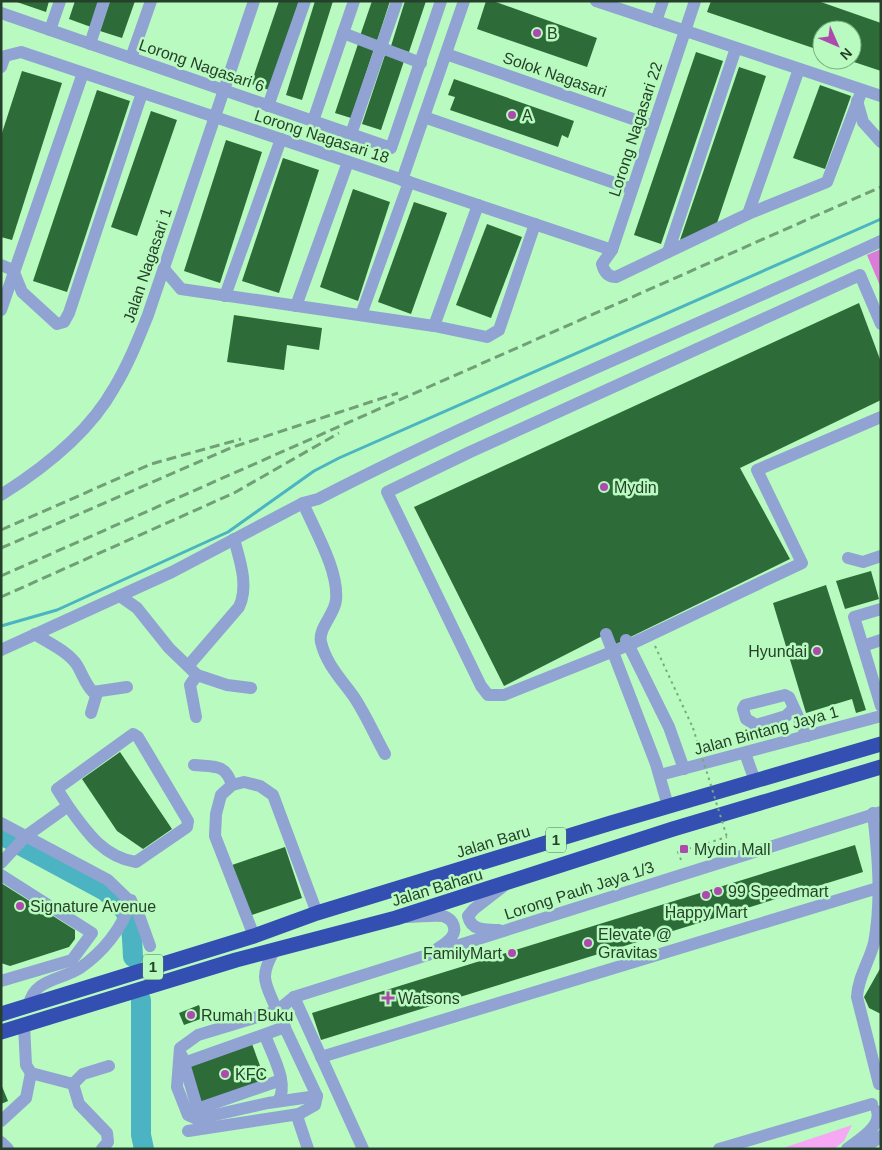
<svg xmlns="http://www.w3.org/2000/svg" width="882" height="1150" viewBox="0 0 882 1150" font-family="Helvetica,sans-serif">
<rect width="100%" height="100%" fill="#b8fabf"/>
<polygon fill="#f6a8f4" points="852,1125 844,1141 834,1149 780,1149"/>
<polygon fill="#da7dd8" points="881,249 881,288 867,255"/>
<g fill="none" stroke-linecap="round" stroke-linejoin="round">
<polyline stroke="#4bb3c1" stroke-width="3" points="1,626 57,610 228,532 314,471 339,458 881,219"/>
<g stroke="#4bb3c1" stroke-width="20">
<path d="M1,835l104,56c29,24 26,30 28,66"/>
<polyline points="141,1000 141,1135 144,1149"/>
</g>
</g>
<g fill="#2d6c38">
<polygon points="14,1 49,1 46,12"/>
<polygon points="75,1 99,1 91,27 69,19"/>
<polygon points="110,1 135,1 122,38 100,31"/>
<polygon points="279,1 299,1 269,90 251,84"/>
<polygon points="315,1 333,1 302,100 286,95"/>
<polygon points="372,1 390,1 377,41 360,36"/>
<polygon points="405,1 426,1 409,52 391,46"/>
<polygon points="486,1 493,1 597,38 587,67 477,29"/>
<polygon points="711,1 818,1 881,23 881,71 848,60 852,60 852,30 822,30 822,51 707,12"/>
<polygon points="358,44 374,49 351,118 335,113"/>
<polygon points="696,52 723,61 661,244 634,235"/>
<polygon points="385,55 404,61 381,130 362,124"/>
<polygon points="739,67 766,76 715,229 680,240"/>
<polygon points="22,71 62,83 12,240 1,237 1,136"/>
<polygon points="454,79 574,121 568,138 562,135 558,147 450,110 455,97 448,95"/>
<polygon points="820,85 851,96 825,169 793,158"/>
<polygon points="97,90 130,101 67,292 33,281"/>
<polygon points="151,111 177,120 137,236 111,227"/>
<polygon points="226,140 262,152 220,283 184,271"/>
<polygon points="283,158 319,170 279,293 242,281"/>
<polygon points="353,189 390,202 358,301 320,287"/>
<polygon points="414,202 447,213 411,314 378,302"/>
<polygon points="487,224 522,237 491,318 456,305"/>
<polygon points="859,303 881,362 881,400 740,468 790,559 616,644 610,632 504,686 414,507"/>
<polygon points="234,315 322,328 319,350 287,345 284,370 227,362"/>
<polygon points="871,571 879,599 845,609 836,581"/>
<polygon points="826,585 866,710 856,713 852,699 806,713 773,603"/>
<polygon points="120,752 172,829 143,849 117,831 82,779"/>
<polygon points="855,845 863,872 321,1040 312,1013"/>
<polygon points="285,847 302,898 249,916 232,865"/>
<polygon points="1,883 75,930 75,939 69,947 10,966 1,963"/>
<polygon points="881,967 881,1014 869,1008 864,997"/>
<polygon points="199,1005 203,1018 184,1025 179,1013"/>
<polygon points="252,1044 266,1082 198,1104 184,1066"/>
<polygon points="1,1084 8,1101 1,1104"/>
</g>
<g fill="none" stroke-linecap="round" stroke-linejoin="round">
<g stroke="#78a97d" stroke-width="2" stroke-dasharray="2.5 4" stroke-linecap="butt">
<polyline points="655,646 693,728"/>
<polyline points="681,860 678,852 727,837"/>
</g>
<g stroke="#90a3d3" stroke-width="12">
<polyline points="596,1 881,96"/>
<path d="M695,1l-83,249 -10,14c2,8 6,13 14,13l132,-63 79,-32 35,-92"/>
<polyline points="1,13 391,148 441,1"/>
<polyline points="656,21 663,1"/>
<polyline points="50,30 60,1"/>
<polyline points="343,33 421,63"/>
<polyline points="90,44 104,1"/>
<polyline points="446,54 653,126"/>
<polyline points="131,58 151,1"/>
<polyline points="1,67 5,56 21,52 612,250"/>
<polyline points="857,101 863,122 881,142"/>
<polyline points="268,106 305,1"/>
<polyline points="424,117 632,189"/>
<polyline points="313,121 354,1"/>
<polyline points="351,134 397,1"/>
<polyline points="402,180 464,1"/>
<polyline points="748,214 799,69"/>
<polyline points="668,252 736,48"/>
<polyline points="1,265 13,270 22,292 57,324 64,322 69,313 142,93"/>
<polyline points="164,269 181,289 434,326 487,337 499,330 535,224"/>
<polyline points="225,296 281,139"/>
<polyline points="296,306 348,162"/>
<polyline points="1,310 83,73"/>
<polyline points="361,315 409,182"/>
<polyline points="881,324 860,275 470,452 387,492 481,686 488,695 504,695 629,645 802,563 757,470 881,417"/>
<polyline points="434,326 478,205"/>
<path d="M1,495c43,-27 88,-62 113,-107 14,-23 24,-48 34,-73l106,-314"/>
<path d="M303,503c12,28 36,68 33,97 -1,14 -18,28 -15,42 5,22 21,38 33,55 12,18 21,39 31,57"/>
<polyline points="848,558 863,562 881,556"/>
<polyline points="120,596 137,608 169,648 197,675 227,685 251,688"/>
<polyline points="881,609 854,617 881,706"/>
<path d="M35,634c13,9 33,17 42,31 6,10 8,19 16,27l34,-5"/>
<polyline points="606,634 656,764 668,806"/>
<polyline points="626,640 669,727 684,769"/>
<polyline points="863,646 881,640"/>
<path d="M1,650l171,-78 131,-69 15,-4c184,-95 375,-171 563,-258"/>
<path d="M189,665l50,-58c10,-21 1,-46 -5,-68"/>
<polyline points="794,708 786,716 756,725 746,719 743,709 745,705 785,695 789,697 807,736"/>
<polyline points="91,713 97,693"/>
<polyline points="196,717 190,685 197,675"/>
<polyline points="745,753 755,781"/>
<path d="M194,765c20,2 31,-2 38,20"/>
<polyline points="660,775 881,716"/>
<path d="M873,813c5,43 9,87 1,130 -5,19 -16,34 -17,54l22,87"/>
<polyline points="1,823 108,880 136,907 150,946"/>
<path d="M1,863l25,-27 42,-30 -11,-17 76,-55 5,3 50,84 -1,6 -51,35c-33,-5 -50,-31 -68,-56"/>
<polyline points="1,875 92,933 72,960 1,981"/>
<path d="M407,917c12,0 24,-2 36,-1 3,1 7,3 9,6 8,13 -6,21 -15,27"/>
<path d="M499,930c-13,0 -28,1 -31,-14l6,-7 31,-24"/>
<polyline points="254,936 215,836 216,814 221,795 232,785 244,782 260,786 273,795 317,913"/>
<path d="M274,951c-16,28 -8,32 3,60l-79,24 -18,13 -3,39 11,28 9,4 71,-16 49,-7"/>
<polyline points="294,997 363,1149"/>
<path d="M29,1005c4,-26 33,-25 51,-37 23,-16 43,-40 51,-68"/>
<polyline points="24,1025 26,1065 31,1073 73,1084 79,1104 107,1133 108,1142 102,1149"/>
<path d="M265,1035c6,18 25,49 13,66"/>
<polyline points="182,1056 184,1063 285,1027"/>
<polyline points="321,1057 881,887"/>
<polyline points="184,1063 197,1107 200,1108 281,1080"/>
<polyline points="73,1084 83,1074 109,1066"/>
<polyline points="1,1121 26,1098 31,1073"/>
<polyline points="188,1131 299,1114"/>
<polyline points="1,1142 8,1149"/>
<polyline points="308,1149 298,1119 299,1114 315,1105 317,1096 277,1011 294,997 881,812"/>
<polyline points="719,1149 872,1104"/>
<path d="M847,1149c11,-9 35,-22 30,-38"/>
<polyline points="864,1149 881,1136"/>
</g>
<g stroke="#334fb2" stroke-width="15">
<polyline points="1,1014 254,936 317,913 611,823 881,744"/>
<polyline points="1,1032 236,960 396,918 673,829 881,767"/>
</g>
<g stroke="#71a076" stroke-width="3" stroke-dasharray="10 5" stroke-linecap="butt">
<polyline points="1,530 151,464 241,439"/>
<polyline points="1,548 233,447 398,393"/>
<polyline points="1,576 881,187"/>
<polyline points="1,597 234,493 339,433"/>
</g>
<polyline stroke="#78a97d" stroke-width="2" stroke-dasharray="2.5 4" stroke-linecap="butt" points="693,728 727,837"/>
</g>
<g fill="#ae49ae" stroke="#b8fabf" stroke-width="2">
<circle cx="537" cy="33" r="5"/>
<circle cx="512" cy="115" r="5"/>
<circle cx="604" cy="487" r="5"/>
<circle cx="817" cy="651" r="5"/>
<rect x="679" y="844" width="10" height="10" rx="2.5"/>
<circle cx="718" cy="891" r="5"/>
<circle cx="706" cy="895" r="5"/>
<circle cx="20" cy="906" r="5"/>
<circle cx="588" cy="943" r="5"/>
<circle cx="512" cy="953" r="5"/>
<path d="M385.5 990.5h5v5h5v5h-5v5h-5v-5h-5v-5h5z"/>
<circle cx="191" cy="1015" r="5"/>
<circle cx="225" cy="1074" r="5"/>
</g>
<g text-anchor="middle" stroke-width="5" stroke-linejoin="round" paint-order="stroke">
<g fill="#b8fabf" stroke="#527856" stroke-width="1">
<rect x="546" y="827.5" width="20" height="25" rx="4"/>
<rect x="143" y="954.5" width="20" height="25" rx="4"/>
</g>
<g font-size="15" font-weight="bold" fill="#264129">
<text x="556" y="845">1</text>
<text x="153" y="972">1</text>
</g>
<g font-size="16" fill="#264129" stroke="#b8fabf" text-anchor="start">
<text x="547" y="39">B</text>
<text x="522" y="121">A</text>
<text x="614" y="493">Mydin</text>
<text x="807" y="657" text-anchor="end">Hyundai</text>
<text x="694" y="855">Mydin Mall</text>
<text x="728" y="897">99 Speedmart</text>
<text x="30" y="912">Signature Avenue</text>
<text x="706" y="918" text-anchor="middle">Happy Mart</text>
<text x="598" y="940">Elevate @<tspan x="598" dy="18">Gravitas</tspan></text>
<text x="502" y="959" text-anchor="end">FamilyMart</text>
<text x="398" y="1004">Watsons</text>
<text x="201" y="1021">Rumah Buku</text>
<text x="235" y="1080">KFC</text>
</g>
<g font-size="16" fill="#264129" stroke="#b8fabf">
<text transform="translate(202 65) rotate(19)" y="6">Lorong Nagasari 6</text>
<text transform="translate(555 74) rotate(19)" y="6">Solok Nagasari</text>
<text transform="translate(635 129) rotate(-72)" y="6">Lorong Nagasari 22</text>
<text transform="translate(322 136) rotate(18)" y="6">Lorong Nagasari 18</text>
<text transform="translate(147 265) rotate(-71)" y="6">Jalan Nagasari 1</text>
<text transform="translate(766 730) rotate(-15)" y="6">Jalan Bintang Jaya 1</text>
<text transform="translate(493 841) rotate(-17)" y="6">Jalan Baru</text>
<text transform="translate(437 887) rotate(-17)" y="6">Jalan Baharu</text>
<text transform="translate(579 890) rotate(-18)" y="6">Lorong Pauh Jaya 1/3</text>
</g>
</g>
<rect width="882" height="1150" fill="none" stroke="#264129" stroke-width="5"/>
<g transform="translate(837 45) rotate(135)"><circle r="24" fill="#b8fabf" stroke="#7eb083"/>
<path d="M0-4L9 19L0 12L-9 19Z" fill="#ae49ae"/>
<text y="-8" font-size="14" font-weight="bold" text-anchor="middle" fill="#264129">N</text>
</g>
</svg>
